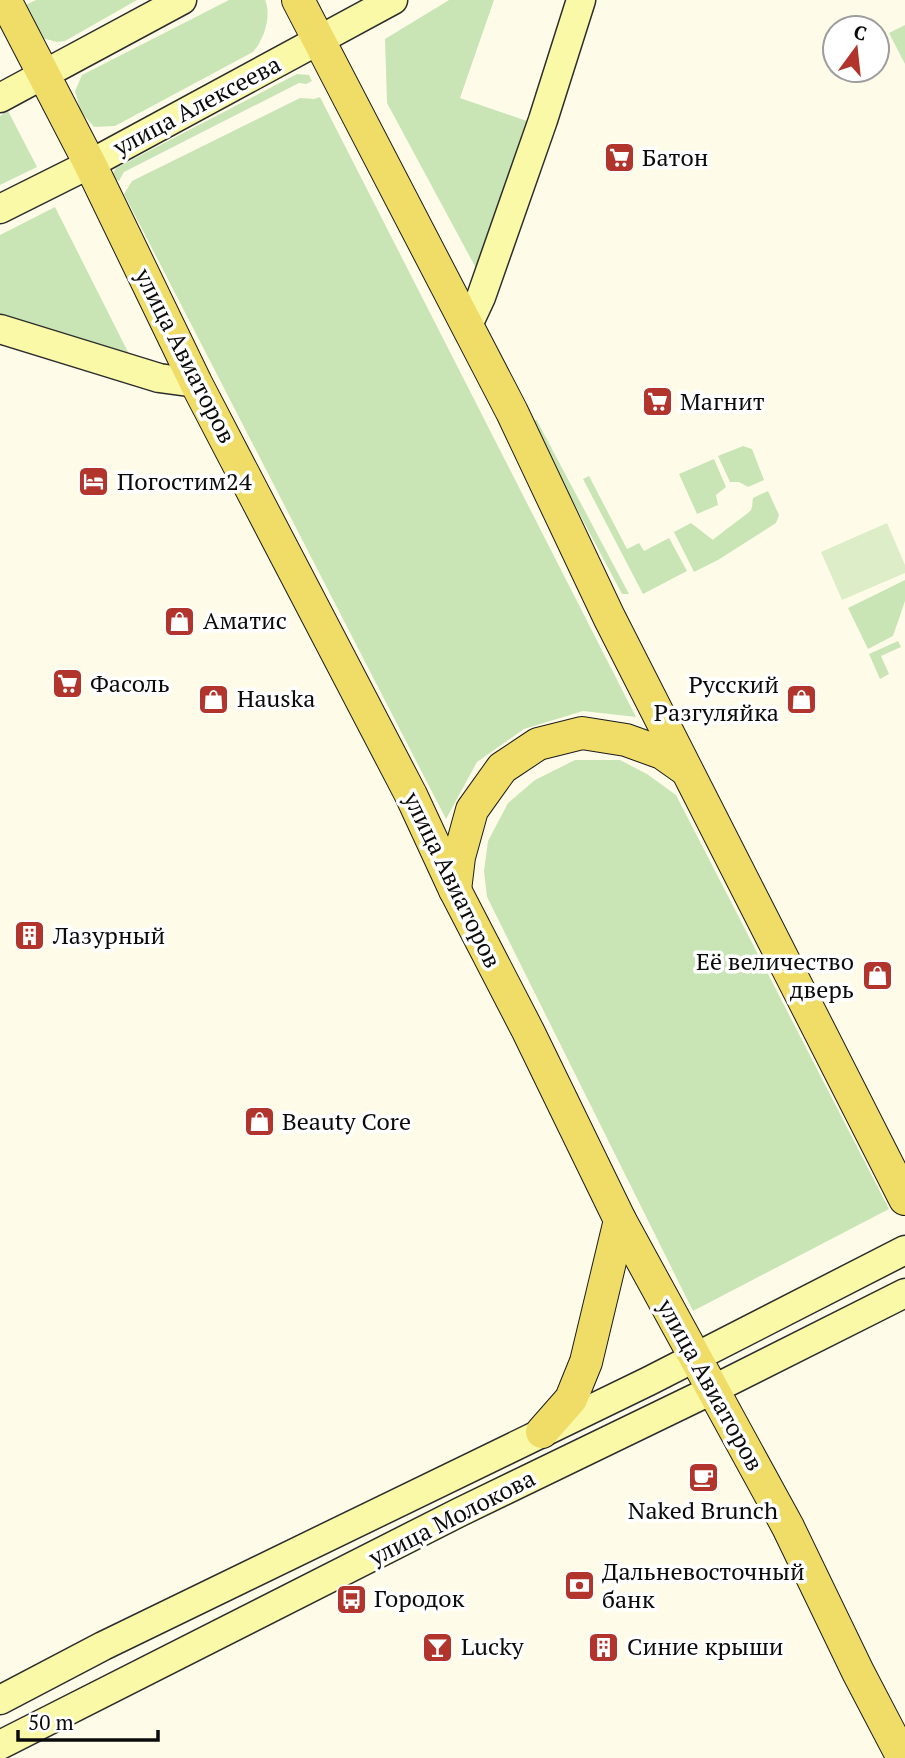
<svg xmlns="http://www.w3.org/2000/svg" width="905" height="1758" viewBox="0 0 905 1758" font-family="'PT Serif',serif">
<rect width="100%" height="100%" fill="#fefce9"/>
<g fill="#c9e5b6">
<polygon points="36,0 137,0 65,41 57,42 38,37 23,6"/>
<path d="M229,0h36c7,16 -1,39 -12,52l-138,74 -21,1 -13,-15 -6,-21 7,-16z"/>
<polygon points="449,0 494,0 460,98 527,121 477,270 387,103 385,39"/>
<polygon points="905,25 905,64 889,33"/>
<polygon points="297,74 309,75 312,81 306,84 299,83 124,172 119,181 111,177 116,168"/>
<polygon points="320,97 636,717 583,711 524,729 477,762 446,819 124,194 132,181 300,98 314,99"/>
<polygon points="8,111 37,167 0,185 0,116"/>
<polygon points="55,207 130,356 0,315 0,235"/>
<polygon points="536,419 629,594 622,594 533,426"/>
<polygon points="743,446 752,449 764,480 748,487 739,482 730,482 718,456"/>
<polygon points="714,459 726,487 716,495 718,505 697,514 679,474"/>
<polygon points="589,476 627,549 639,543 644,551 669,538 687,571 643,594 583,479"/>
<path d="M768,491l11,24 -3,8 -58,37 -24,12 -20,-40 17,-9 22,17c5,-5 36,-27 38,-30 2,-4 1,-8 2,-12z"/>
<polygon points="905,580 905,601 893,636 868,649 848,608"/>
<polygon points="898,641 901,647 881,656 889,674 880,679 869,654"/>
<polygon points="575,760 620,760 647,774 676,795 889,1209 693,1311 487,897 484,871 488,841 508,803 535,780"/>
</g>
<polygon fill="#dcedc7" points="887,523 905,565 905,573 842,600 821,552"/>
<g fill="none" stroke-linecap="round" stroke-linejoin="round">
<defs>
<g id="secondary">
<polyline points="0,98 182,0"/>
<polyline points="0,209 90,164 393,0"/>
<polyline points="467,327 481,297 543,120 581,0"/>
<polyline points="0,329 159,378 196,383"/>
<polyline points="0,1700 103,1646 649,1381 905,1250"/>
<polyline points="0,1745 460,1512 712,1390 905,1293"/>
</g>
<g id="primary">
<polyline points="5,0 90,164 196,383 411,795 455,890 528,1031 620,1220 788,1527 858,1672 903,1758"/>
<polyline points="298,0 512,412 609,617 905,1199"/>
<polyline points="455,890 459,857 472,810 502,768 538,744 582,733 626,740 662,753 686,770"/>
<polyline points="542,1432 571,1399 586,1362 620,1220"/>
</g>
</defs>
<use href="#secondary" stroke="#2d2d2d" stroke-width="31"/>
<use href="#primary" stroke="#1c1c1c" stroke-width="34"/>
<use href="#secondary" stroke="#faf9a8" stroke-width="28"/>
<use href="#primary" stroke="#f0dd68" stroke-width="32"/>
</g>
<defs>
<symbol id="supermarket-square" viewBox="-11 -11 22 22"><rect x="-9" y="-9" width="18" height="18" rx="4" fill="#b1342d" stroke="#fff"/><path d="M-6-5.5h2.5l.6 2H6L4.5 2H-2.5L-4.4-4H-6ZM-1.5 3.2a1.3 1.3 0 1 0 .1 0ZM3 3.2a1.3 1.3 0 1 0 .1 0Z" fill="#fff"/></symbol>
<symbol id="hotel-square" viewBox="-11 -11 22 22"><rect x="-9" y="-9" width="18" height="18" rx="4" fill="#b1342d" stroke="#fff"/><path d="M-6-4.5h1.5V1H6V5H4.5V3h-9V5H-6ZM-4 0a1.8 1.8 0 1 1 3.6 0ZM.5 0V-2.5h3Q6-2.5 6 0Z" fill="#fff"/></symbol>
<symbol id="shop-square" viewBox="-11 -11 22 22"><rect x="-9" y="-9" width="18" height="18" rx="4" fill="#b1342d" stroke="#fff"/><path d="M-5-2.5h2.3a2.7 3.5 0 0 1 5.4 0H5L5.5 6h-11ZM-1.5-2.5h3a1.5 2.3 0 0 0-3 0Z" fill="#fff"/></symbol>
<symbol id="building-square" viewBox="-11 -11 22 22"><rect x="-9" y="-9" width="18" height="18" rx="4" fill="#b1342d" stroke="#fff"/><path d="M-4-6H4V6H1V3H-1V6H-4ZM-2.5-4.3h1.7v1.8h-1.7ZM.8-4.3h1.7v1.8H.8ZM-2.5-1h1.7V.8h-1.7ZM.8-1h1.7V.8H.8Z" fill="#fff"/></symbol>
<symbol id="cafe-square" viewBox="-11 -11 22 22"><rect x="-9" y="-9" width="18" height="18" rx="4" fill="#b1342d" stroke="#fff"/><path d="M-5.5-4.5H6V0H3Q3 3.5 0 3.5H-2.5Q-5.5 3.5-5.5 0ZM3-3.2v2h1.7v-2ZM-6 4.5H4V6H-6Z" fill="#fff"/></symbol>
<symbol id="bank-square" viewBox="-11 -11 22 22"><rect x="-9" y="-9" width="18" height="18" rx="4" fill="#b1342d" stroke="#fff"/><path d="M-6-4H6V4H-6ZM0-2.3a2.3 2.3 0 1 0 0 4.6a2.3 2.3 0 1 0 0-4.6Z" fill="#fff"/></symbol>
<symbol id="bus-square" viewBox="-11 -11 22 22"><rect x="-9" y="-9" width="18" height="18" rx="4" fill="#b1342d" stroke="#fff"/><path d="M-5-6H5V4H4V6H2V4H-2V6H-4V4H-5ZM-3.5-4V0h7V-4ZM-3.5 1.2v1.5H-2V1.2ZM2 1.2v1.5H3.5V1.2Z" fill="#fff"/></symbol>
<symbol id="bar-square" viewBox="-11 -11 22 22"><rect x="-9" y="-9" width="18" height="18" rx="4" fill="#b1342d" stroke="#fff"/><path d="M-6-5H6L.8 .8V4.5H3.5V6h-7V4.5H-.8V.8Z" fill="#fff"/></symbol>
</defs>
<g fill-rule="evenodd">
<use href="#supermarket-square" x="602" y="140" width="35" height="35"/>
<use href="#supermarket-square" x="640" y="384" width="35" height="35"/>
<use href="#hotel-square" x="76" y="464" width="35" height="35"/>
<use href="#shop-square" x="162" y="604" width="35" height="35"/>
<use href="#supermarket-square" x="50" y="666" width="35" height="35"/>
<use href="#shop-square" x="196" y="682" width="35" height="35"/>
<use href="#shop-square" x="784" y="682" width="35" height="35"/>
<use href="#building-square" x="12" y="918" width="35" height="35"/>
<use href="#shop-square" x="860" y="958" width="35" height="35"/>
<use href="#shop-square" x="242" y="1104" width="35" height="35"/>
<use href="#cafe-square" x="686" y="1460" width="35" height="35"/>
<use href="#bank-square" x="562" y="1568" width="35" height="35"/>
<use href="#bus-square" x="334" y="1582" width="35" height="35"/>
<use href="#bar-square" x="420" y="1630" width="35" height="35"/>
<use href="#building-square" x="586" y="1630" width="35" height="35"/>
</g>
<g text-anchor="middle" stroke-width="7" stroke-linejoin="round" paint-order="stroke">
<g font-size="24" fill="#0b0b0b" stroke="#fff">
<text transform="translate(197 106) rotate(-28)" y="8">улица Алексеева</text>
<text transform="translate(185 356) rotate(63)" y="8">улица Авиаторов</text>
<text transform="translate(452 880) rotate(64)" y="8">улица Авиаторов</text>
<text transform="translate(710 1385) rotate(61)" y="8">улица Авиаторов</text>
<text transform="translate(452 1518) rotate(-27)" y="8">улица Молокова</text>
</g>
<g font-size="24" fill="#0b0b0b" stroke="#fff" text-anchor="start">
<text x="642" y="166">Батон</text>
<text x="680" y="410">Магнит</text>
<text x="117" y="490">Погостим24</text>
<text x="203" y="629">Аматис</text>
<text x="90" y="692">Фасоль</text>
<text x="779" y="693" text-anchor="end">Русский<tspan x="779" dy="28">Разгуляйка</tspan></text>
<text x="237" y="707">Hauska</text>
<text x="53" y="944">Лазурный</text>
<text x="854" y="970" text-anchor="end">Её величество<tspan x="854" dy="28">дверь</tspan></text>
<text x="282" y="1130">Beauty Core</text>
<text x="703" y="1519" text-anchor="middle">Naked Brunch</text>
<text x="602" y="1580">Дальневосточный<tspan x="602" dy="28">банк</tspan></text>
<text x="374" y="1607">Городок</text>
<text x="461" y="1655">Lucky</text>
<text x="627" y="1655">Синие крыши</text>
</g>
</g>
<g transform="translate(856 49) rotate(15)"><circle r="33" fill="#ffffff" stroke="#9d9d9d" stroke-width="2"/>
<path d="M0-5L12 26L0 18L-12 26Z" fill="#b1342d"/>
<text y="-10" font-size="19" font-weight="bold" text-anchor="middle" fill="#0b0b0b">С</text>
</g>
<path d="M18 1730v10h140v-10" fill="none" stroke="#0b0b0b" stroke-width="3.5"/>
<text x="28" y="1730" font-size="21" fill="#0b0b0b" stroke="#ffffff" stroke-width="5" paint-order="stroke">50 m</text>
</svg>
